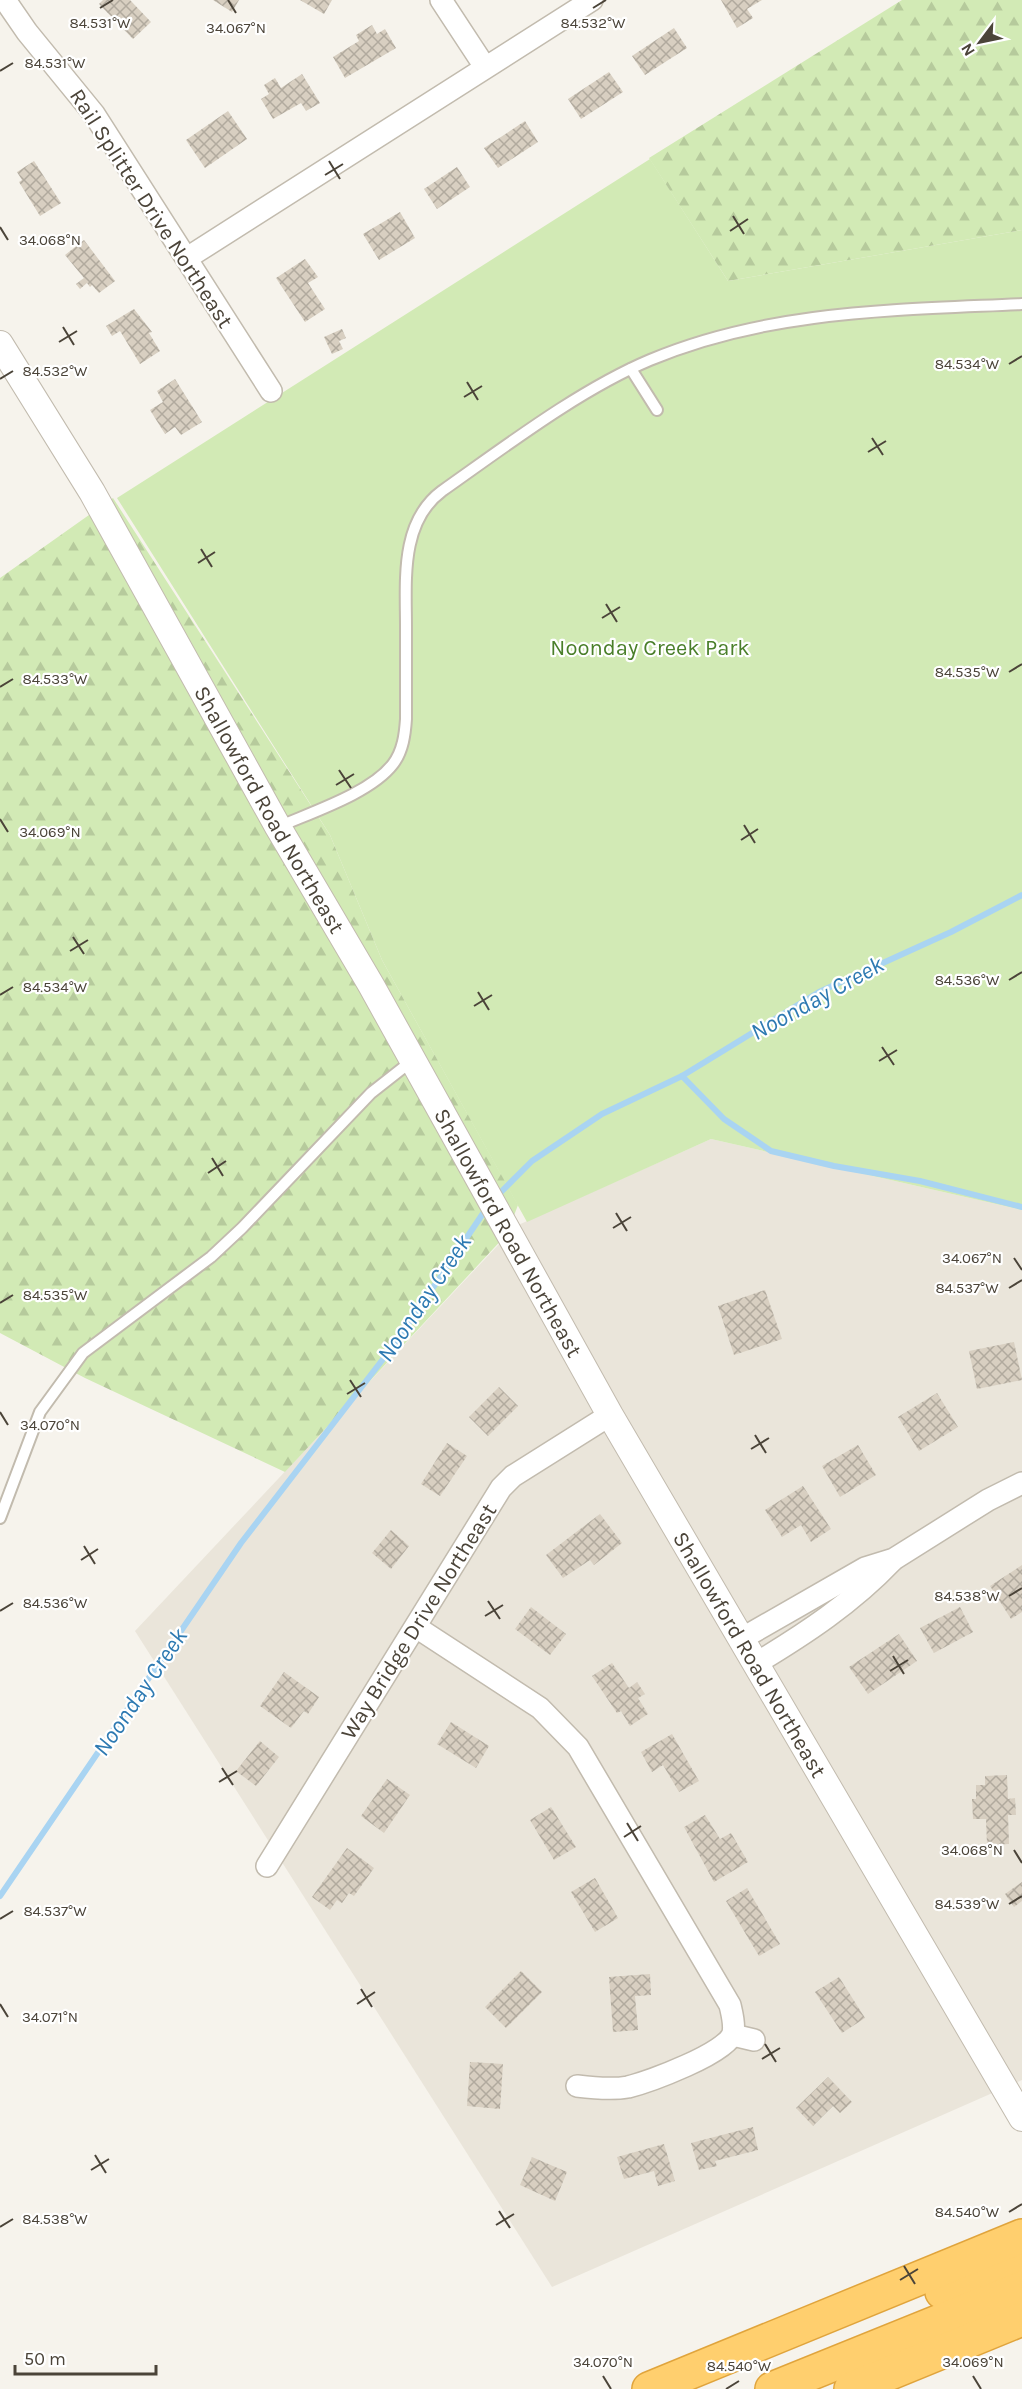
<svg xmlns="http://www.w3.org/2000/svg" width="1022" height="2389" viewBox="0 0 1022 2389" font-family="Karla,sans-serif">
<defs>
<pattern id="forest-firs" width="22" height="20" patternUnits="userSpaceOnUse" patternTransform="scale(1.5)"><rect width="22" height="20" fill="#d2eab5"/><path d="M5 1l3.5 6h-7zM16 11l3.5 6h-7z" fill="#b6ca9c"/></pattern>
<pattern id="building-cross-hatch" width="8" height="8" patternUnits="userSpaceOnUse" patternTransform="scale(1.5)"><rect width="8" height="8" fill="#d8cfc1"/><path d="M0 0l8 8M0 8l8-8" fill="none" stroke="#b1aa9e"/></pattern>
</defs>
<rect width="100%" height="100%" fill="#f6f3ec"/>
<polygon fill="#eae5da" points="711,1139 1022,1210 1022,2080 552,2287 135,1631 516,1226"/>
<polygon fill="#d2eab5" points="650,159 728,281 1022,230 1022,1210 711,1139 527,1222 382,960 330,835 117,498"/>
<g fill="url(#forest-firs)">
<polygon points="902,0 1022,0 1022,230 728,281 649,158"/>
<polygon points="113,498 330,835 382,960 518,1205 507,1234 285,1472 85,1378 0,1333 0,578"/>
</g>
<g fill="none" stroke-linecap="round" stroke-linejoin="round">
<g stroke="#a9d4f2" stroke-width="6">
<polyline points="682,1076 724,1119 771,1151 834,1166 920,1181 1022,1207"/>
<polyline points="497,1196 532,1161 602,1114 682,1076 819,992 951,932 1022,895"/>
<polyline points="0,1896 241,1543 397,1341 488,1206"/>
</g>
</g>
<g fill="url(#building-cross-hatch)">
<polygon points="103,0 130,0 151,22 133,39 99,4"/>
<polygon points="213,0 239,0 232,12"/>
<polygon points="300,0 332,0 324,14"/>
<polygon points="721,0 762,0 747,9 753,18 737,28"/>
<polygon points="372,25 377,34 385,29 396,48 345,78 333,57 359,41 356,35"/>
<polygon points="674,28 687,48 645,75 632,56"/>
<polygon points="609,72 623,92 581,119 568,99"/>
<polygon points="302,74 320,103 306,111 301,103 273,119 261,99 269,94 264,85 275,78 281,88"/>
<polygon points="228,111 247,139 205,168 186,140"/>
<polygon points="525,121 538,142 498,168 484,148"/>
<polygon points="34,161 61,203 40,216 19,182 22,180 17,172"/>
<polygon points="457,167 470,187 437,209 424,189"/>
<polygon points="400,212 415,238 379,260 363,234"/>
<polygon points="84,240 115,281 99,293 92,285 90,287 87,283 80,289 76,284 84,278 65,255"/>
<polygon points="305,259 318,277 308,283 325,309 305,322 276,278"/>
<polygon points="134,309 152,332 149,333 160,351 140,364 120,331 112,336 106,326"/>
<polygon points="342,329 346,338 339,341 343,349 332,354 324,337"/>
<polygon points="175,379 202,422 181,435 175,427 165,434 150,410 163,402 157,391"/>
<polygon points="765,1290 782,1339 734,1355 718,1306"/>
<polygon points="1014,1342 1022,1380 977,1389 969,1351"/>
<polygon points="499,1387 518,1406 488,1436 469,1417"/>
<polygon points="937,1393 958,1427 919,1451 898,1417"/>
<polygon points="447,1443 467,1456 440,1496 421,1484"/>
<polygon points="858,1445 876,1475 840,1497 822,1466"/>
<polygon points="803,1486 831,1529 811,1542 801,1525 782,1537 765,1510"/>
<polygon points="600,1514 622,1543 594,1565 590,1560 563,1578 546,1555"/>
<polygon points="391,1530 409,1546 391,1569 372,1553"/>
<polygon points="1022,1565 1022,1612 1011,1619 990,1586"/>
<polygon points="531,1607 566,1634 550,1655 515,1629"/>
<polygon points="960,1607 973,1632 934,1653 920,1628"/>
<polygon points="899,1634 917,1661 868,1694 849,1667"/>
<polygon points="612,1663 629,1688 637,1682 645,1694 638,1698 648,1714 630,1726 621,1711 617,1713 592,1676"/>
<polygon points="284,1672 319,1697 308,1714 304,1711 291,1728 260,1706"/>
<polygon points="451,1722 489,1746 476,1768 437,1744"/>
<polygon points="672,1734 699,1781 679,1792 663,1765 652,1772 641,1752"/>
<polygon points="260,1741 279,1757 256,1786 236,1771"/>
<polygon points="1007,1775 1008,1799 1015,1798 1016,1815 1008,1815 1009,1844 987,1845 986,1819 973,1819 972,1799 976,1799 976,1785 985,1785 985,1776"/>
<polygon points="387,1779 410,1795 384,1833 361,1816"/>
<polygon points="551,1807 576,1847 554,1860 530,1820"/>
<polygon points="705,1815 720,1839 731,1833 748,1862 714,1882 684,1827"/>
<polygon points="347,1848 374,1868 354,1896 349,1893 342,1903 337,1900 330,1910 312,1897"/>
<polygon points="595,1878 618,1918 595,1932 571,1892"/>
<polygon points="1022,1882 1022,1901 1014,1907 1005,1894"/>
<polygon points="747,1888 780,1944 759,1956 726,1901"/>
<polygon points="521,1971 542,1992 506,2028 485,2007"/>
<polygon points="650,1974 651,1995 635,1996 638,2030 613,2032 609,1977"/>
<polygon points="839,1977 865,2018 842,2033 815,1992"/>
<polygon points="470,2062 503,2064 500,2109 467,2106"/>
<polygon points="828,2077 852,2102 840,2113 833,2106 813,2126 796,2108"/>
<polygon points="753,2127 758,2150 715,2161 717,2166 699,2170 691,2143"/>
<polygon points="664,2144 675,2181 658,2186 654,2171 624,2179 617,2157"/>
<polygon points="532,2157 567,2172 555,2201 520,2185"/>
</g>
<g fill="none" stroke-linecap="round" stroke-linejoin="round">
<defs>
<g id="service">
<polyline points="631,369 657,410"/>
<path d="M278,827c34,-15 93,-34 115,-63 10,-13 12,-30 13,-45 0,-31 0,-61 0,-92 0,-47 -6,-105 36,-136 64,-45 137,-101 208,-131 119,-50 246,-50 372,-56"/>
<polyline points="0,1518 40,1412 83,1353 211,1257 242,1228 371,1093 413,1060"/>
</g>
<g id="minor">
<polyline points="5,0 27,32 94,114 271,391"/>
<polyline points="441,0 485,67"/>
<polyline points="187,258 592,0"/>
<path d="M416,1627l124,81 38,39 152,258c2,9 5,19 3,28 -5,20 -85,49 -105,54 -17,3 -35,1 -51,-1"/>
<polyline points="741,1639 865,1568 894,1559 988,1500 1022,1483"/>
<path d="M755,1664c50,-30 97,-61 137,-103"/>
<polyline points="267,1866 501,1488 513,1476 610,1415"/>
<polyline points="733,2035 754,2040"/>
</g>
<g id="tertiary">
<path id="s1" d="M0,344l92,148 186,335 93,158 239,430 412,703"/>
</g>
<g id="motorway">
<polyline points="942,2292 1022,2262"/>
<polyline points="649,2389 1022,2236"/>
<polyline points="772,2389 1022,2288"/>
<polyline points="851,2389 1022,2319"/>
</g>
</defs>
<use href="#service" stroke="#c2bbae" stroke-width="14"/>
<use href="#minor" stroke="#c2bbae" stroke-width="24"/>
<use href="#tertiary" stroke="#c2bbae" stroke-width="28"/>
<use href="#motorway" stroke="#e0a43c" stroke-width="36"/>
<use href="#service" stroke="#fff" stroke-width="10"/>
<use href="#minor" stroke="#fff" stroke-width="21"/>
<use href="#tertiary" stroke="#fff" stroke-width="26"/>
<use href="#motorway" stroke="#ffcf6e" stroke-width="33"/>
</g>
<path fill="none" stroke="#4b4439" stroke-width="2" d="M228,0l8,13M100,8l13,-8M593,8l13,-8M0,71l13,-8M329,161l11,18M325,175l18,-11M733,216l11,18M0,227l8,13M730,231l18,-12M63,327l11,18M59,342l18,-11M1009,364l13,-8M0,379l13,-8M467,382l11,18M464,397l18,-11M872,438l11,17M868,452l18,-11M201,549l11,18M198,563l17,-11M606,604l11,18M602,618l18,-11M1009,672l13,-8M0,687l13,-8M339,770l12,18M336,785l18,-11M0,819l8,13M744,825l11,18M741,840l17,-11M73,937l11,17M70,951l18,-11M1009,980l13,-8M478,992l11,18M0,995l13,-8M474,1006l18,-11M882,1047l12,18M879,1061l18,-11M212,1158l11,18M208,1173l18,-12M616,1213l11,18M613,1228l18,-11M1014,1258l8,12M1009,1288l13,-8M0,1303l13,-8M350,1380l11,17M347,1394l18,-11M0,1412l8,13M755,1435l11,18M751,1449l18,-11M84,1546l11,18M81,1560l17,-11M1009,1596l13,-8M488,1601l12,18M0,1611l13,-8M485,1616l18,-11M893,1656l11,18M890,1671l18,-11M222,1768l11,17M219,1782l18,-11M627,1823l11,18M624,1837l17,-11M1014,1850l8,13M1009,1904l13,-8M0,1919l13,-8M361,1989l11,18M0,2004l8,13M357,2004l18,-12M765,2044l11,18M762,2059l18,-11M95,2155l11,18M91,2170l18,-11M499,2211l11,17M1009,2212l13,-8M496,2225l18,-11M0,2227l13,-8M904,2266l11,18M900,2280l18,-11M603,2376l8,13M973,2376l8,13M726,2389l13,-8"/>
<g text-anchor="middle" stroke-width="4.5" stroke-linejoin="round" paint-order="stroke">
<g font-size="22" fill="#4b4439" stroke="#fff">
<text transform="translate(152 208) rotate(57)" y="8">Rail Splitter Drive Northeast</text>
<text dy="8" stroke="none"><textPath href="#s1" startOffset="538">Shallowford Road Northeast</textPath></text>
<text dy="8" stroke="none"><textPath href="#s1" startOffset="1024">Shallowford Road Northeast</textPath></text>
<text transform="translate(418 1621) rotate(-58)" y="8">Way Bridge Drive Northeast</text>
<text dy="8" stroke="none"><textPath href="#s1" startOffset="1510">Shallowford Road Northeast</textPath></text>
</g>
<g font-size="22" fill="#4a7f2a" stroke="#fff">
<text x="650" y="655">Noonday Creek Park</text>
</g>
<g font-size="24" font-style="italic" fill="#2e7ab2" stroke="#fff">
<text transform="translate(817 998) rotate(-29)" y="8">Noonday Creek</text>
<text transform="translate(424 1298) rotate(-56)" y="8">Noonday Creek</text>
<text transform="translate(140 1692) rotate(-56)" y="8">Noonday Creek</text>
</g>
</g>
<g font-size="15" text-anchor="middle" fill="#4b4439" stroke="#fff" stroke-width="4.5" stroke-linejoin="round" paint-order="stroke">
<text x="100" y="28">84.531°W</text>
<text x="593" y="28">84.532°W</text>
<text x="236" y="33">34.067°N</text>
<text x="55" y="68">84.531°W</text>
<text x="50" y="245">34.068°N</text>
<text x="967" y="369">84.534°W</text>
<text x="55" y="376">84.532°W</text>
<text x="967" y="677">84.535°W</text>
<text x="55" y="684">84.533°W</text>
<text x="50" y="837">34.069°N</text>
<text x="967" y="985">84.536°W</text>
<text x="55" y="992">84.534°W</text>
<text x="972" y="1263">34.067°N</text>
<text x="967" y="1293">84.537°W</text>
<text x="55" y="1300">84.535°W</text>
<text x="50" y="1430">34.070°N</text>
<text x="967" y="1601">84.538°W</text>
<text x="55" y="1608">84.536°W</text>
<text x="972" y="1855">34.068°N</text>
<text x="967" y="1909">84.539°W</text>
<text x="55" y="1916">84.537°W</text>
<text x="50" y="2022">34.071°N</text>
<text x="967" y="2217">84.540°W</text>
<text x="55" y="2224">84.538°W</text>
<text x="603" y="2367">34.070°N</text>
<text x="973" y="2367">34.069°N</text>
<text x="739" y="2371">84.540°W</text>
</g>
<g transform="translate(980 42) rotate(238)" stroke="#ffffff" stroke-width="4.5" paint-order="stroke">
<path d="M0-4.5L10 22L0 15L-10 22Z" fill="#4b4439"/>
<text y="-9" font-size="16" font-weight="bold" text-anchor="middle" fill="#4b4439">N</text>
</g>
<path d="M15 2365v9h141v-9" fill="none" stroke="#4b4439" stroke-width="3"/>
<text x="24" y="2365" font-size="18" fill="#4b4439" stroke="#ffffff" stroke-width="4.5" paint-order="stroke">50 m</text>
</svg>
